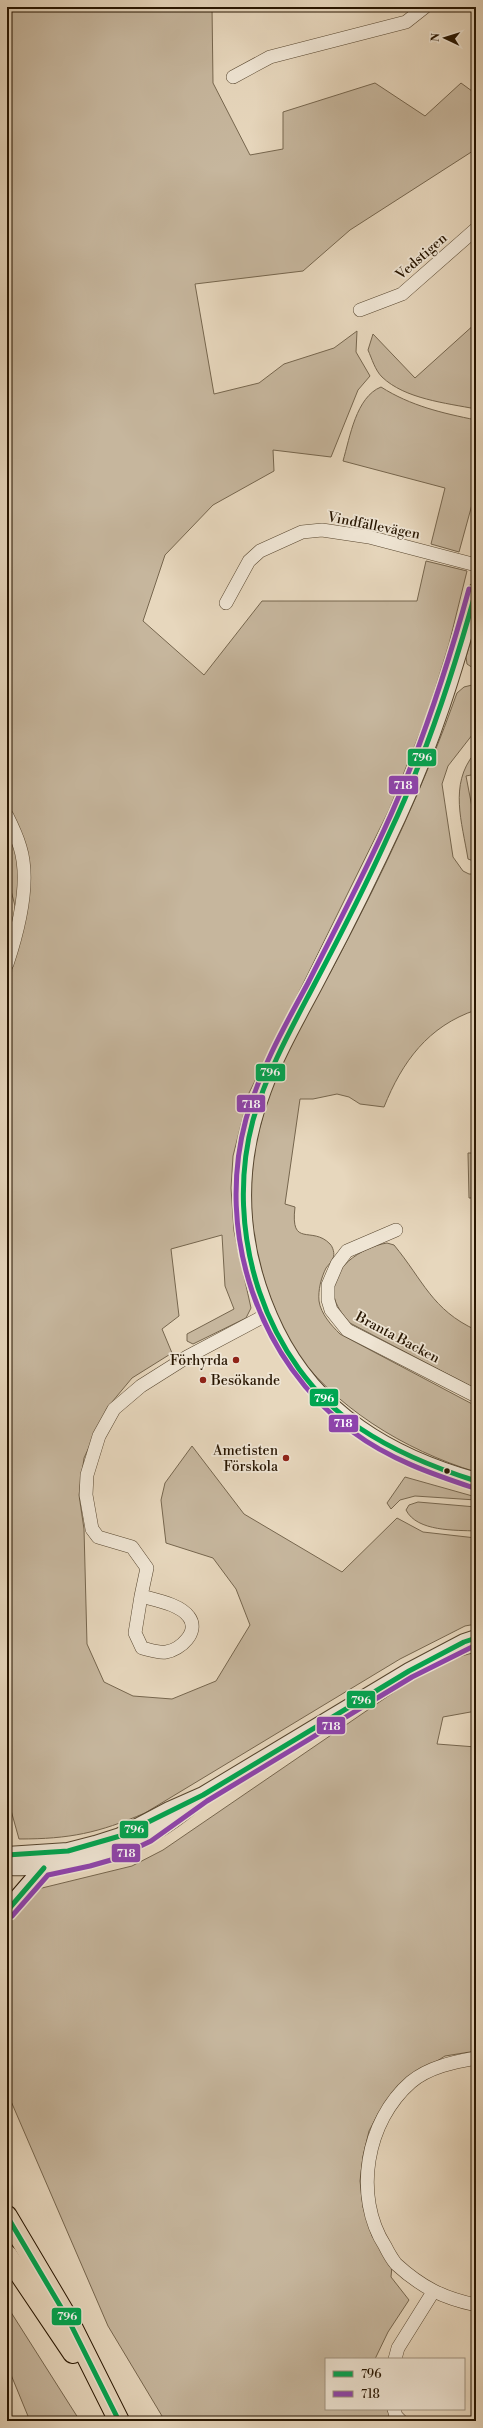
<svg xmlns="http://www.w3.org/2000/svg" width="483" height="2428" viewBox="0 0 483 2428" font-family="'Libre Bodoni',serif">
<rect width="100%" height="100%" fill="#e7d7bd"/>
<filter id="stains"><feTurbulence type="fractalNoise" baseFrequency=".005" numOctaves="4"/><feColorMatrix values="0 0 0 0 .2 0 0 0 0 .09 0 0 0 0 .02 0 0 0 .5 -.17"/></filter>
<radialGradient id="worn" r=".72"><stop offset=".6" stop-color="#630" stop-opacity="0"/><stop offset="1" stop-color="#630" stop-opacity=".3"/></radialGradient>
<g fill="#c6b69d" stroke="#76664e">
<path d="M7,7h205l1,76 37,72 33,-6v-37l92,-29 50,33 36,-33 15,11v55l-126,81 -47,41 -108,13 19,110 45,-11 25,-19 50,-16 23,-17 -1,21 14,24 -12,14 -27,67 -58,-7 1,21 -61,34 -48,50 -22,66 61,54 58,-74h155l9,-40 41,10 -18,73 -22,71 -38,95 -140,283 -16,63 -2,32 3,43 17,77 -5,10 -53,26 -6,-3v-7l47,-25 -9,-23 -3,-51 -51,14 8,67 -17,13 10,24 -40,25 -25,30 -23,50 -5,37 5,34 3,115 17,38 29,14 39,3 44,-18 34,-56 -14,-36 -23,-31 -47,-15 -5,-43 4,-17 27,-37 52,68 98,58 55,-54 26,14 53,6v86l-11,2 -65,33 -255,154c-47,20 -75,26 -126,26l-12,-43v-738l8,-152 -8,-31z"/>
<path d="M476,323v86c-30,-6 -71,-10 -94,-32 -7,-7 -10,-18 -14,-27l5,-16 42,44z"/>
<path d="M381,387c30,19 61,26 95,33v70l-17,62 -28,-8 14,-56 -102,-27c7,-24 13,-64 38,-74z"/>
<polygon points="476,623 476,670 467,664 466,657"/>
<path d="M476,684v46l-28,36 -6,18 11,73 10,14 6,3h7v136c-48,16 -74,52 -92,97l-24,-3 -11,-7 -12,-3 -24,5h-13l-15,105 10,3c-5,42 17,18 35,37 3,3 5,10 3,14 -1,4 -5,7 -7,10 -5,10 -8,22 -7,33 2,13 12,24 21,33l136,72v66c-72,-22 -143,-65 -186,-128 -6,-9 -9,-20 -13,-30 -25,-58 -35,-124 -17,-187 5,-21 12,-42 20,-62 15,-36 40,-72 58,-107 46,-87 86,-172 119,-265l7,-6z"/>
<path d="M474,754h2v20l-10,2 10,52v34l-8,-3c-6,-37 -19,-74 6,-105z"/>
<polygon points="468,1153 476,1153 476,1198 469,1198"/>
<path d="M387,1243l7,2c29,35 38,65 82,85v59l-126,-66c-6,-7 -12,-14 -15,-23 -9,-31 27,-53 52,-57z"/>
<polygon points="405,1477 476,1497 476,1500 415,1496 400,1500 391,1509 387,1503"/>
<path d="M418,1502l58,5v24c-20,-1 -59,1 -70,-21l3,-5z"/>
<polygon points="476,1652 476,1711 443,1717 437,1744 476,1747 476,2051 445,2056 407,2080 379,2112 369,2131 363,2156 360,2181 363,2207 372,2236 392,2266 391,2277 409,2300 388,2332 375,2359 326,2359 326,2409 387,2409 393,2421 165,2421 108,2326 7,2092 7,1919 30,1896 42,1888 132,1866 163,1850 416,1677 458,1657"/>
<polygon points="7,2306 80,2421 30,2421 7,2365"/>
</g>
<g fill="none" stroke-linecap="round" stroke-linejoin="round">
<defs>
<g id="minor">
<polyline points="233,77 270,57 406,22 425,7"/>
<polyline points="360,310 402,294 476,229"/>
<polyline points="226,603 249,561 260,551 302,532 322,530 369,537 476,565"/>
<path d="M7,816c5,10 10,21 13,31 11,35 -2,84 -13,117"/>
<polyline points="396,1230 347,1251 337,1264 328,1285 328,1300 331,1310 347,1330 476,1396"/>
<path d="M141,1596l-6,37 7,15c8,2 16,5 24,4 14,-2 34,-20 23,-35 -9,-13 -34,-17 -48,-21l6,-28 -15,-21 -34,-10 -6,-8 -6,-34 1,-20 12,-39 15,-27 27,-23 46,-29 81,-43"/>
<path d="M476,2058c-22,4 -47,9 -65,24 -45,39 -58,114 -26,164 3,6 7,13 11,18 25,23 47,34 80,41"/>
<polyline points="395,2359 398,2348 433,2292"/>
<polyline points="394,2409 396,2416 401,2421"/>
</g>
<g id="tertiary">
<path d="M476,591c-21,77 -44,152 -78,225 -24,52 -50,105 -77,156 -20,39 -43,77 -58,118 -31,82 -25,163 13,241 41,83 114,126 200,150"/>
<polyline points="7,1855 68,1851 95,1844 120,1836 169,1810 203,1795 409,1671 464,1642 476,1638"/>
<path d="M7,1867c69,3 132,-17 185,-62"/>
</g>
<polyline id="secondary" points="7,1911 44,1868"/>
<g id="primary">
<polyline points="7,2216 68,2319 119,2421"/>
<polyline points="7,2255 73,2353"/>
</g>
</defs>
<use href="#minor" stroke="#57462f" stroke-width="14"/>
<use href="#tertiary" stroke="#57462f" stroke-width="18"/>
<use href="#secondary" stroke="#271500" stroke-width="20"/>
<use href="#primary" stroke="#271500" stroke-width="22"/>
<use href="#minor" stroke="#efe5d4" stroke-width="13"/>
<use href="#tertiary" stroke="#efe5d4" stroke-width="16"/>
<use href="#secondary" stroke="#efe5d4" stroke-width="18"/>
<use href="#primary" stroke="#e7d7bd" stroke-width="20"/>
<defs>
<g id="bus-1">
<path d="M476,591c-23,83 -50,165 -87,243 -23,51 -49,102 -75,151 -23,44 -47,87 -61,135 -30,111 11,244 108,309 36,24 74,39 115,52"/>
<polyline points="7,1855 68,1851 120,1836 203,1795 409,1671 464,1642 476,1638"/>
<polyline points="7,1911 44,1868"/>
<polyline points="7,2216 68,2319 119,2421"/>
</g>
<g id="bus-2">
<path d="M469,589c-23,83 -49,163 -85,241 -24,52 -50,102 -76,153 -24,44 -48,87 -62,136 -31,114 12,242 107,313 36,27 79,42 121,56"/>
<polyline points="12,1916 48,1875 90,1866 111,1860 151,1841 207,1801 412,1677 476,1645"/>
</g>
</defs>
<use href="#bus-1" stroke="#efe5d4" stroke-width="8"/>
<use href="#bus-2" stroke="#efe5d4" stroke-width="8"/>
<use href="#bus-1" stroke="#00a651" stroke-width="5"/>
<use href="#bus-2" stroke="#8e44ad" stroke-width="5"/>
</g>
<g fill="#8f2418" stroke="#efe5d4" stroke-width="1.5">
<circle cx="236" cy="1360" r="4"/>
<circle cx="203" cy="1380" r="4"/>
<circle cx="286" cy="1458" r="4"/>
</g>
<circle fill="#271500" stroke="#efe5d4" stroke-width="1.5" cx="447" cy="1471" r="3.5"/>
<g text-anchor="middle" stroke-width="3.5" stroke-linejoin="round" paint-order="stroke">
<g font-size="14" fill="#271500" stroke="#efe5d4">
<text transform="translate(421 256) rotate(-41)" y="5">Vedstigen</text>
<text transform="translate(374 525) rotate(11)" y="5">Vindfällevägen</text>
<text transform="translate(398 1337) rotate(28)" y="5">Branta Backen</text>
</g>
<g font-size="14" fill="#271500" stroke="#efe5d4" text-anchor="end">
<text x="228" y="1365">Förhyrda</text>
<text x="211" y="1385" text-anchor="start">Besökande</text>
<text x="278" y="1455">Ametisten<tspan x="278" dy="16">Förskola</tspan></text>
</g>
</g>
<g stroke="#efe5d4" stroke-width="1.5">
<rect x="407" y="748" width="30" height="19" rx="4" fill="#00a651"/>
<rect x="388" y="775" width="31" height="20" rx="4" fill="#8e44ad"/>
<rect x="255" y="1063" width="31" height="19" rx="4" fill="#00a651"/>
<rect x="236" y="1094" width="30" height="19" rx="4" fill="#8e44ad"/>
<rect x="309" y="1388" width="30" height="19" rx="4" fill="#00a651"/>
<rect x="328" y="1414" width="31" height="19" rx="4" fill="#8e44ad"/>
<rect x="346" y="1690" width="30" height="19" rx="4" fill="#00a651"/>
<rect x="316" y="1716" width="30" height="19" rx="4" fill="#8e44ad"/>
<rect x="119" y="1820" width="30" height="19" rx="4" fill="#00a651"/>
<rect x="111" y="1843" width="30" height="20" rx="4" fill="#8e44ad"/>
<rect x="51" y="2307" width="31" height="19" rx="4" fill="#00a651"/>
</g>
<g font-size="11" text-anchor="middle" font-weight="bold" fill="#fff">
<text x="422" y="761">796</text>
<text x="403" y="789">718</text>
<text x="270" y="1076">796</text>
<text x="251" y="1108">718</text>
<text x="324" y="1402">796</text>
<text x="343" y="1427">718</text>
<text x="361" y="1704">796</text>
<text x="331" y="1730">718</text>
<text x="134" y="1833">796</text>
<text x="126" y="1857">718</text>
<text x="67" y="2320">796</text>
</g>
<rect width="483" height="2428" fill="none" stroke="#e7d7bd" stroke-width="24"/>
<rect x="8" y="8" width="467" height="2412" fill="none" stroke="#271500" stroke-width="2"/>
<rect x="12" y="12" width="459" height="2404" fill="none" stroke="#271500"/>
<rect x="325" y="2358" width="140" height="52" fill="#efe5d4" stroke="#9f927f"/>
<rect x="333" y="2371" width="20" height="6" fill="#00a651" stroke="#9f927f"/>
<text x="361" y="2378" font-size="12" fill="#271500">796</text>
<rect x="333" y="2391" width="20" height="6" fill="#8e44ad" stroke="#9f927f"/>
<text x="361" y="2398" font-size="12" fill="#271500">718</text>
<g transform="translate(445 38) rotate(274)" stroke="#efe5d4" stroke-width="3" paint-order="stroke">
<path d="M0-3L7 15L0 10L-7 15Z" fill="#271500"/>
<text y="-6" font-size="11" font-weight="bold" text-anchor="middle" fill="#271500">N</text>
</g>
<rect width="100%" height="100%" filter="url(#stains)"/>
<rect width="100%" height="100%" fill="url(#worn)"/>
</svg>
